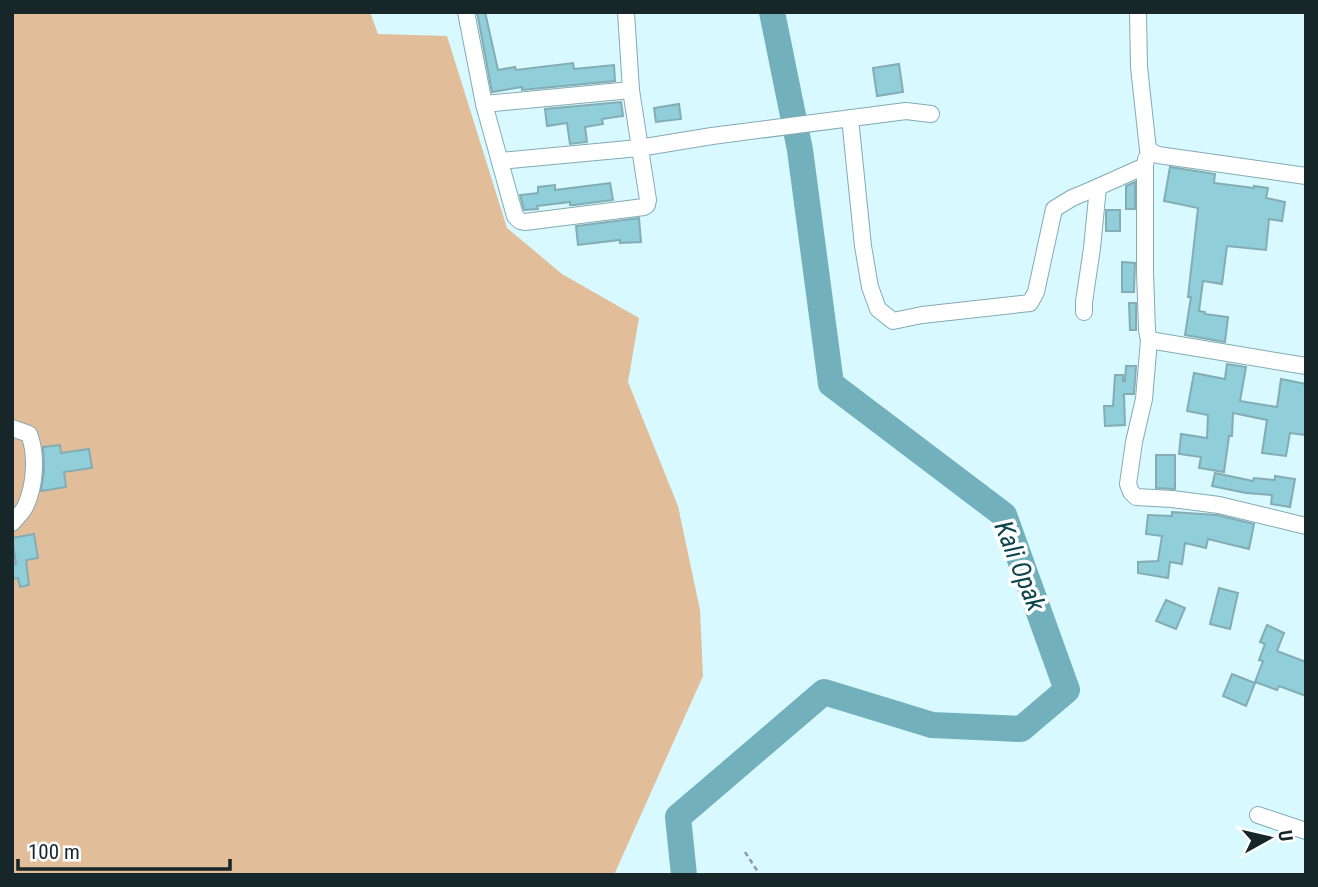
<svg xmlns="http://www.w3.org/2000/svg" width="1318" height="887" font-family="'Roboto Condensed',sans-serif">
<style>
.green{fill:#e2bd99}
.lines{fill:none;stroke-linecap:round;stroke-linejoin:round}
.river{stroke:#72b0bb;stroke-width:26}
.building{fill:#90ced9;stroke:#84acb3;stroke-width:2}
.street-casing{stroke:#83abb3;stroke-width:18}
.path{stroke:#859fa4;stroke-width:2.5;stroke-dasharray:5 3.5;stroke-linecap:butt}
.street{stroke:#fff;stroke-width:16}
.labels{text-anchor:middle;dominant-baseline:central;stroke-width:7;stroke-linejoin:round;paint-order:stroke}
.water-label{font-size:26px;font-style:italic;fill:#0d464e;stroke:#fff}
</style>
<rect width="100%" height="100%" fill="#d7f9ff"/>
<path class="green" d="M 12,12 L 370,12 L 378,34 L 447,36 L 507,228 L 562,274 L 639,318 L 628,382 L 678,506 L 700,610 L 703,676 L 614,875 L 12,875 Z"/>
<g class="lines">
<path class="river" d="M 684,875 L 678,817 L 824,692 L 932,725 L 1021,729 L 1067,690 L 1004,515 L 831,384 L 800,150 L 772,12"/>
</g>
<g class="building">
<path d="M 477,12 L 485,12 L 498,70 L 515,67 L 516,70 L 573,63 L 574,69 L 614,65 L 615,81 L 522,90 L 522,87 L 492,92 Z"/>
<path d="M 899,64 L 903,92 L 877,96 L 873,68 Z"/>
<path d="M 621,102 L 623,116 L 602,119 L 603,124 L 585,127 L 587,142 L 570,144 L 567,123 L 547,126 L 545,109 Z"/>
<path d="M 679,104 L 681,119 L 656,122 L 654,108 Z"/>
<path d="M 1170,167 L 1215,174 L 1214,183 L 1254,188 L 1254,186 L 1268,188 L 1266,198 L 1285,202 L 1282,221 L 1269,219 L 1266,250 L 1227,246 L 1222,284 L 1203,281 L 1199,311 L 1205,312 L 1205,314 L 1228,317 L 1225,342 L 1185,335 L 1191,297 L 1188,297 L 1198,208 L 1164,201 Z"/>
<path d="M 1135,182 L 1135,209 L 1126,209 L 1126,186 Z"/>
<path d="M 610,183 L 613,200 L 574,205 L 570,205 L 570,202 L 537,206 L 538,209 L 524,210 L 520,195 L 538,193 L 538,187 L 555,185 L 555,190 Z"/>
<rect x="1106" y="210" width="14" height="21"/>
<path d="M 639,218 L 641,242 L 620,243 L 620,240 L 578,245 L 576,226 Z"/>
<path d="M 1122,262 L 1135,263 L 1134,292 L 1122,292 Z"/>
<path d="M 1129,303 L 1136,303 L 1136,330 L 1130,330 Z"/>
<path d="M 1227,364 L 1246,367 L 1240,401 L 1277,407 L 1281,379 L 1306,384 L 1306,435 L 1290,433 L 1286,456 L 1262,453 L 1267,420 L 1233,413 L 1232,436 L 1229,436 L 1224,472 L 1199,468 L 1201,457 L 1179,454 L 1181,434 L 1207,438 L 1208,415 L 1187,411 L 1194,373 L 1225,379 Z"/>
<path d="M 1126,366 L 1136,366 L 1134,394 L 1124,394 L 1125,425 L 1105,426 L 1104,406 L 1113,406 L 1115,375 L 1123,375 L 1123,381 L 1125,381 Z"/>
<path d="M 60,445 L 61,453 L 89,449 L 92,468 L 64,472 L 66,487 L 41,491 L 44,470 L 43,447 Z"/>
<path d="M 1156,455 L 1175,455 L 1175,489 L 1156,488 Z"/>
<path d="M 1215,473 L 1253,481 L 1254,478 L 1275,480 L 1275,476 L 1295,479 L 1290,507 L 1271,504 L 1272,495 L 1246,493 L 1212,486 Z"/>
<path d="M 1172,512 L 1217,515 L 1254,524 L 1249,549 L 1208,539 L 1206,548 L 1185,543 L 1182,564 L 1170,562 L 1168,578 L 1138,573 L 1138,562 L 1158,561 L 1162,536 L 1146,534 L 1148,515 L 1172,516 Z"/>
<path d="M 34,534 L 38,558 L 26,560 L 29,585 L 20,587 L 18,578 L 12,579 L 12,565 L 16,564 L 12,538 Z"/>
<path d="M 1219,588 L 1238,593 L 1230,629 L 1210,624 Z"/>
<path d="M 1166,600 L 1185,608 L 1176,629 L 1156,621 Z"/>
<path d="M 1267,625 L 1284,633 L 1277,651 L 1306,662 L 1306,696 L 1279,686 L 1277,690 L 1255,682 L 1263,661 L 1259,660 L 1265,644 L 1260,642 Z"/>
<path d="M 1232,674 L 1255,683 L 1246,706 L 1223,696 Z"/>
</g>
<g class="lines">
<defs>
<g id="street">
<path d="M 466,12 L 484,104 L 515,216 L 520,221 L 525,222 L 644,207 L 647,205 L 648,200 L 631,90 L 626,12"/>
<path d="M 1138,12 L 1139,67 L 1148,150 L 1158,155 L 1306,176"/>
<path d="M 484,104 L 631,90"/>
<path d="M 850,118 L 863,246 L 870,287 L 878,309 L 893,321 L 922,315 L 1030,303 L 1036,292 L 1054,209 L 1072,198 L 1098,187"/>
<path d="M 500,161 L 639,148 L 712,136 L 906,111 L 931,114"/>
<path d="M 1145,166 L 1145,271 L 1147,330 L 1149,340 L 1144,399 L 1134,442 L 1128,484 L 1131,492 L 1136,497 L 1172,499 L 1219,505 L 1306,526"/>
<path d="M 1084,312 L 1084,302 L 1092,248 L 1098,187 L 1145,166 L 1146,159"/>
<path d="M 1149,340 L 1306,366"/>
<path d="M 12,428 L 29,434 C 37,454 35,485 26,505 C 23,512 17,517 12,523"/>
<path d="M 1258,815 L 1306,831"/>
</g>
</defs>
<use href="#street" class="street-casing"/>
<path class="path" d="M 745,852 L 760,875"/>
<use href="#street" class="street"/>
</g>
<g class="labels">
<g class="water-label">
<text transform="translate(1020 566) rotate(68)">Kali Opak</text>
</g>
</g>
<rect width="1318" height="887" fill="none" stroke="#162629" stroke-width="28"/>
<g transform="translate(1269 838) rotate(82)" stroke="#ffffff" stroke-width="5" paint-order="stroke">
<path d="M0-5L12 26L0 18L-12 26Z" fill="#162629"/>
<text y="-10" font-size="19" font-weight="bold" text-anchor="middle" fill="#162629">U</text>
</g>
<path d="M18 859v10h212v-10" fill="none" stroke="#162629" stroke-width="3.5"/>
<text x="28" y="859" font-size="21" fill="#162629" stroke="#ffffff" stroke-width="5" paint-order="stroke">100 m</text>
</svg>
